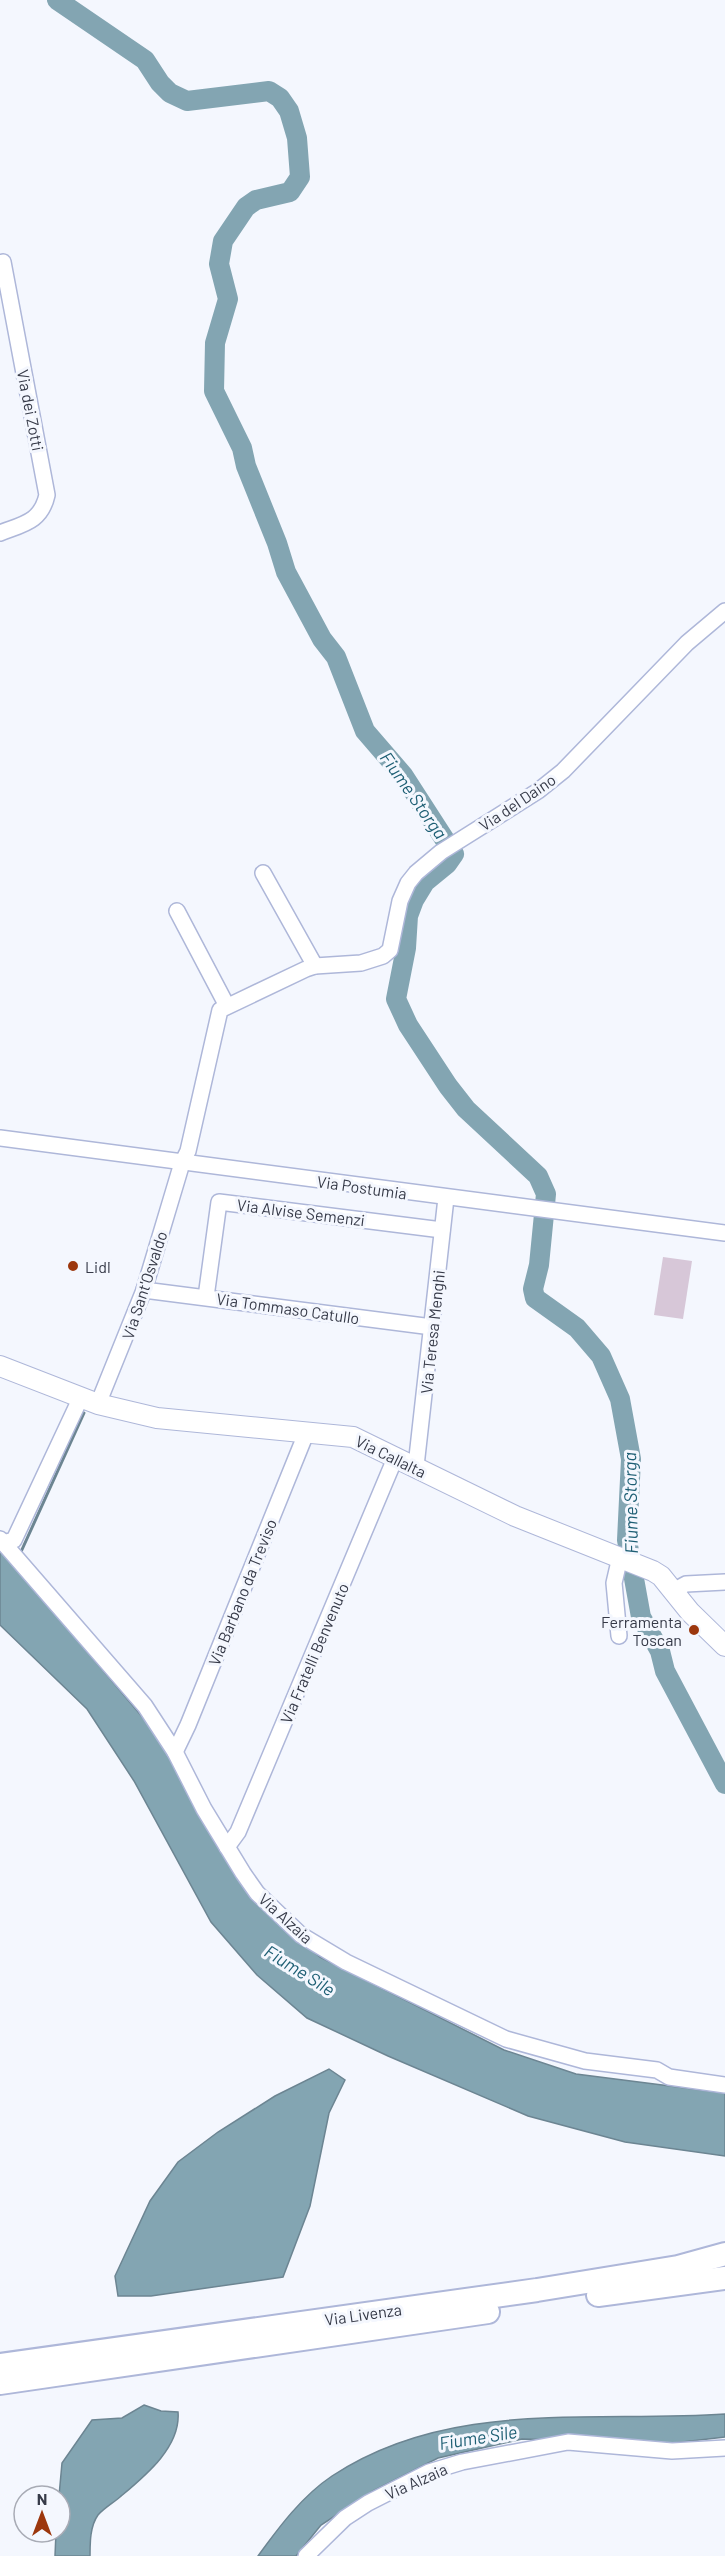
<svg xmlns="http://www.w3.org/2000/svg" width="725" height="2556" font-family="Barlow,sans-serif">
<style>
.green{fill:#d7c7d8}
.water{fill:#83a5b2;stroke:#6c8592;stroke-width:1.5}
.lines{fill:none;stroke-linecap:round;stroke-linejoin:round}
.stream{stroke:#6c8592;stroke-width:3}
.river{stroke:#83a5b2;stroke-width:20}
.minor-casing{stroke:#aeb7d9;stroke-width:18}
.major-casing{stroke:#aeb7d9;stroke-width:22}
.highway-casing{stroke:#aeb7d9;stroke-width:26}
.minor{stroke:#fff;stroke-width:15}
.major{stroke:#fff;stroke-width:20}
.highway{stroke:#fff;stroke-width:22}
.poi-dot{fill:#9c370d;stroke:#f4f7fe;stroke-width:2}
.labels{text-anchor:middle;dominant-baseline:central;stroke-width:6;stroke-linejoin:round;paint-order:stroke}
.street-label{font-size:16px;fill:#363a48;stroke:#f4f7fe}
.poi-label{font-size:16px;fill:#363a48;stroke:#f4f7fe;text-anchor:start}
.water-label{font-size:18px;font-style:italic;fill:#1e5f74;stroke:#f4f7fe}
</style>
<rect width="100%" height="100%" fill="#f4f7fe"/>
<path class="green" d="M 663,1257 L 692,1261 L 683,1319 L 654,1315 Z"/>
<g class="water">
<path d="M 0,1548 L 160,1738 L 264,1908 L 320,1957 L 504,2050 L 576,2074 L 725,2093 L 725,2156 L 625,2142 L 528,2116 L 388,2056 L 307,2018 L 257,1975 L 211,1922 L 134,1781 L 87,1709 L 0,1625 Z"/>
<path d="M 329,2069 L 345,2080 L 329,2113 L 310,2206 L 283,2277 L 151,2296 L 118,2296 L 115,2276 L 150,2201 L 178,2162 L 218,2132 L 275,2096 Z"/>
<path d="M 144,2405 L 161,2411 L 178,2412 C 181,2447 145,2476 120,2497 C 113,2503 104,2508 98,2515 C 90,2526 90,2543 90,2556 L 55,2556 L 56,2532 L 60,2532 L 59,2496 L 62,2463 L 92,2420 L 122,2418 Z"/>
<path d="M 725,2414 L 725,2437 L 674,2443 L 522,2439 L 438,2458 L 373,2491 L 321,2525 L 296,2556 L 258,2556 C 279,2527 302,2496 332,2476 C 450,2398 592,2423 725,2414 Z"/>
</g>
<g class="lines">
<path class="stream" d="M 20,1554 L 84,1413"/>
<path class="river" d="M 57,0 L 145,60 L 160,83 L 170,93 L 187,101 L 269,91 L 280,98 L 289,111 L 297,138 L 300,177 L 290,192 L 256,200 L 246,207 L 223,241 L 219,264 L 228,299 L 215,343 L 214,391 L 242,448 L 246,466 L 277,543 L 286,572 L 322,639 L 336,657 L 365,731 L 403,775 L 454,854 L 447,864 L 425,882 L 414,900 L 408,916 L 406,948 L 396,999 L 408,1025 L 448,1086 L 466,1109 L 538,1176 L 546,1194 L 539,1265 L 533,1289 L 535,1298 L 577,1328 L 601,1356 L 620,1399 L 631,1459 L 627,1540 L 641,1617 L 660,1651 L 665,1671 L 725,1784"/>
<defs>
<g id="minor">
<path d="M 0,533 C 23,524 41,522 47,495 L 3,262"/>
<path d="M 263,873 L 315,966"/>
<path d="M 177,911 L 227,1006"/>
<path d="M 0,1138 L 725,1233"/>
<path d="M 144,1290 L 432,1327"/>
<path d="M 206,1297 L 219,1202 L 442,1230"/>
<path d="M 98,1404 L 144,1290 L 182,1163 L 188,1151 L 220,1010 L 306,969 L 315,966 L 361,963 L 383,956 L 390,950 L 400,901 L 408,883 L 416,873 L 441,852 L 538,791 L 563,771 L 687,643 L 725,611"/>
<path d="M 416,1466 L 446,1198"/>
<path d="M 0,1539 L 145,1706 L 175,1752 L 204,1809 L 243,1873 L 257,1893 L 301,1935 L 346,1962 L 506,2039 L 585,2061 L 657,2070 L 669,2077 L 725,2085"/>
<path d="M 3,1543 L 14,1540 L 81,1397"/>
<path d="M 673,1591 L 686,1584 L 725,1582"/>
<path d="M 619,1636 L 614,1583 L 620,1557"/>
<path d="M 175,1752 L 188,1725 L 307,1431"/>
<path d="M 227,1847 L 238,1832 L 396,1456"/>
<path d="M 306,2556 L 345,2518 L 368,2503 L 429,2472 L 462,2462 L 568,2442 L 672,2451 L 725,2448"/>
</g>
<path id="major" d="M 0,1366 L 98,1404 L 157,1418 L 353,1437 L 515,1516 L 653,1571 L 661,1576 L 690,1612 L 725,1646"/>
<g id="highway">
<path d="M 598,2295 L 725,2278"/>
<path d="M 0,2365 L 537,2290 L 678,2267 L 725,2254"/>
<path d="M 0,2383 L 488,2312"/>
</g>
</defs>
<use href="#minor" class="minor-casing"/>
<use href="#major" class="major-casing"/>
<use href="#highway" class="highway-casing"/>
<use href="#minor" class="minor"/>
<use href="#major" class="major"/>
<use href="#highway" class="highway"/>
</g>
<g class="poi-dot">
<circle cx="73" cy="1266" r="6"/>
<circle cx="694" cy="1630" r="6"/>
</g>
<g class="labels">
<g class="street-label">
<text transform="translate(31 410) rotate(79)">Via dei Zotti</text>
<text transform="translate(517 802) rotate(-34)">Via del Daino</text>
<text transform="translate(362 1187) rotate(8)">Via Postumia</text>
<text transform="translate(301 1212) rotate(7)">Via Alvise Semenzi</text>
<text transform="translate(144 1285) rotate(-72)">Via Sant'Osvaldo</text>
<text transform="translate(288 1308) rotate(8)">Via Tommaso Catullo</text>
<text transform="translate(432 1332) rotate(-84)">Via Teresa Menghi</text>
<text transform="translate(391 1456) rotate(26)">Via Callalta</text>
<text transform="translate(242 1592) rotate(-68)">Via Barbano da Treviso</text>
<text transform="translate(314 1653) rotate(-67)">Via Fratelli Benvenuto</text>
<text transform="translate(286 1918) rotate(42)">Via Alzaia</text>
<text transform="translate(363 2314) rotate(-8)">Via Livenza</text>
<text transform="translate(416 2481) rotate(-24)">Via Alzaia</text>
</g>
<g class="poi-label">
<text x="85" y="1266">Lidl</text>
<text x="682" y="1621" text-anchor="end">Ferramenta<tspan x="682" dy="18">Toscan</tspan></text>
</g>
<g class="water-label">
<text transform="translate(414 795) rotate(55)">Fiume Storga</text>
<text transform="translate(630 1503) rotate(-91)">Fiume Storga</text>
<text transform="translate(300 1970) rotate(32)">Fiume Sile</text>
<text transform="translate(478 2437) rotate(-9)">Fiume Sile</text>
</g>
</g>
<g transform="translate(42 2514)"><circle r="28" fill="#f4f7fe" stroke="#a8abb5" stroke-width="1.5"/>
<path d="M0-4.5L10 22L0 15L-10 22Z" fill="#9c370d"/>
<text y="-9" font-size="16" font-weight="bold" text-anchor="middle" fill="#363a48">N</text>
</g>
</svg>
